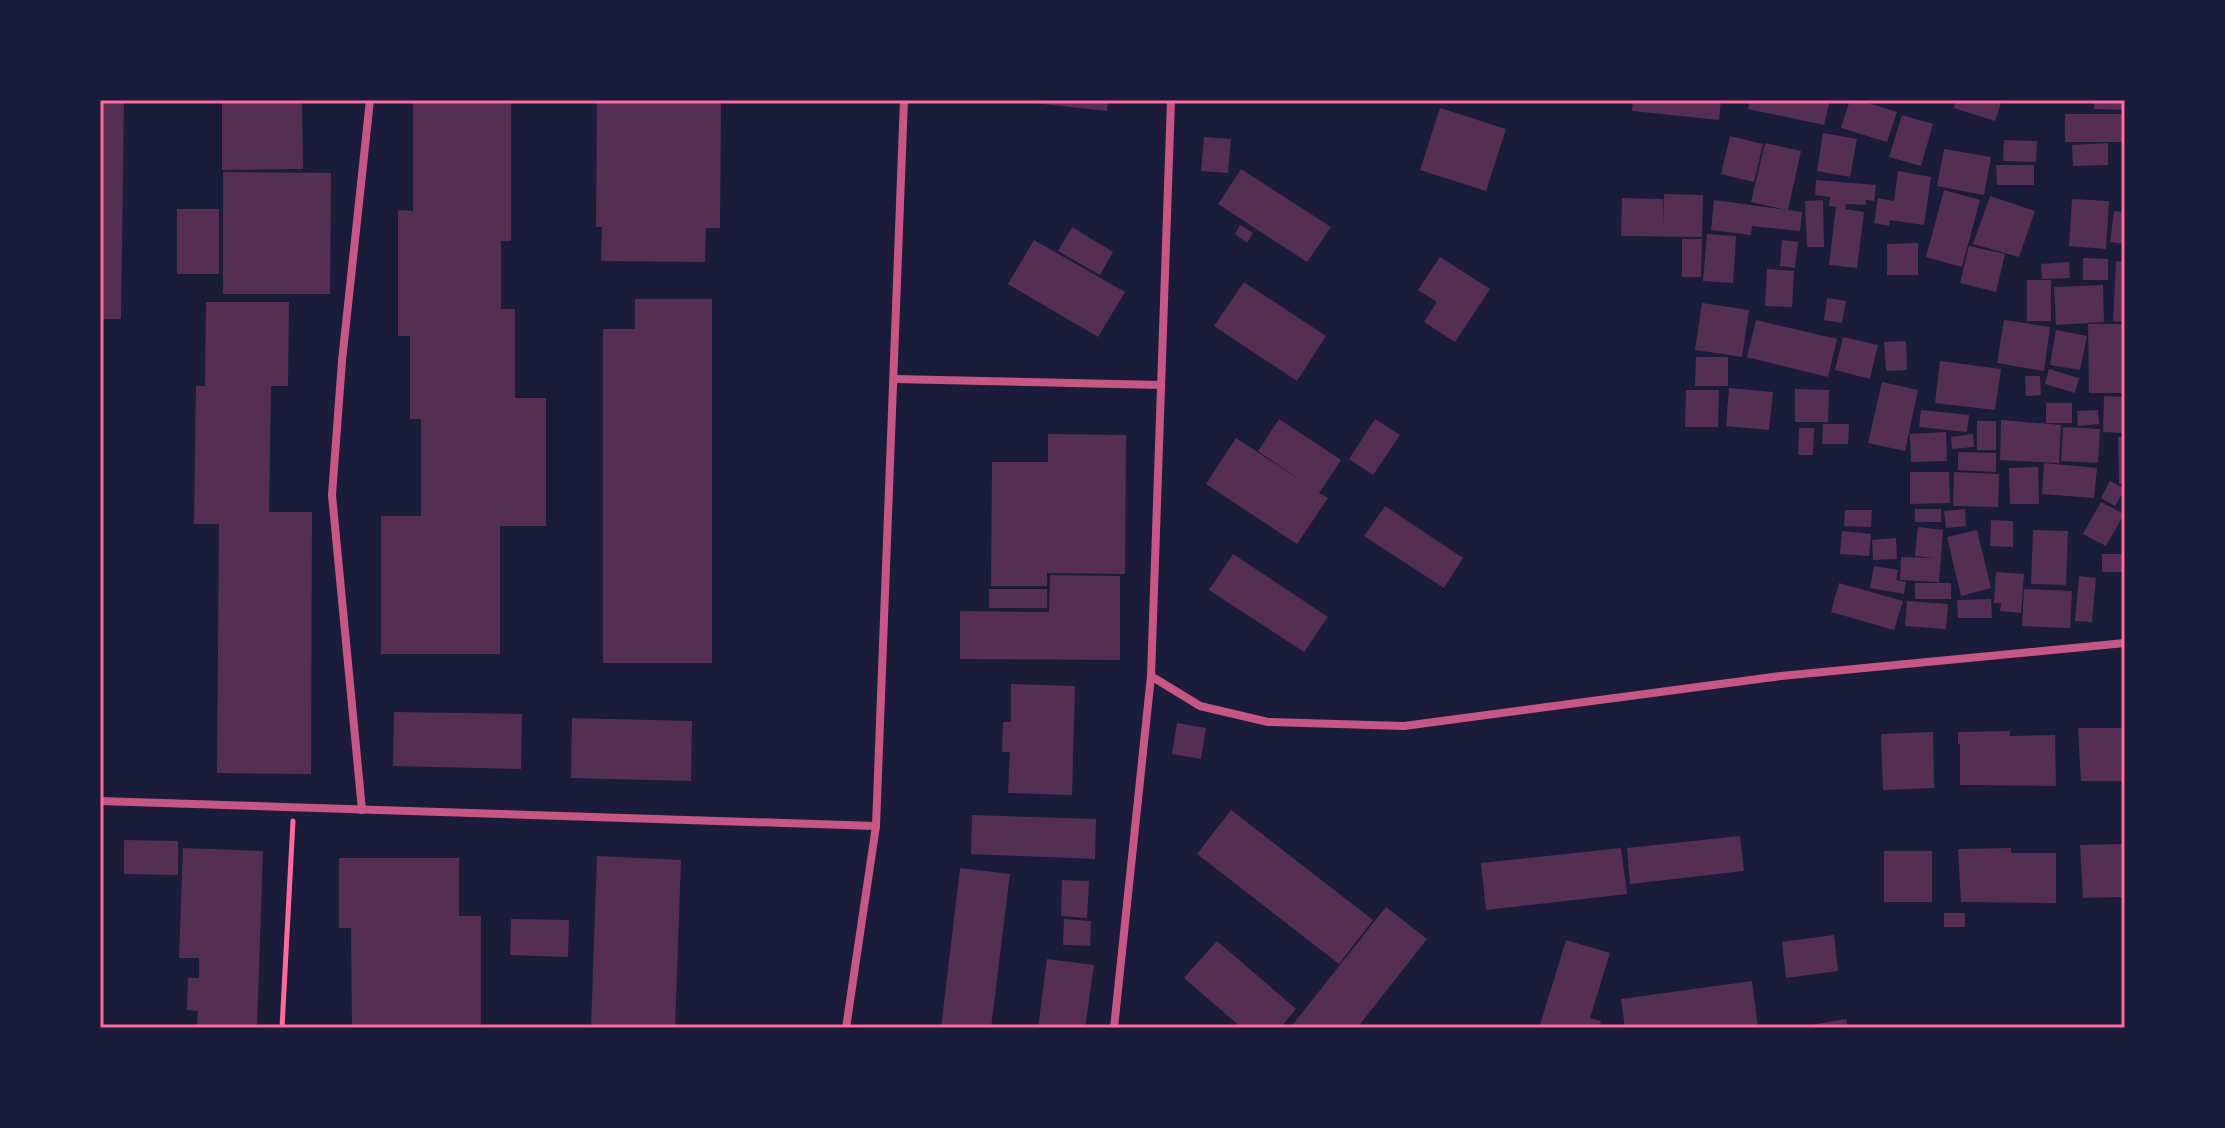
<svg xmlns="http://www.w3.org/2000/svg" width="2225" height="1128" font-family="Raleway,sans-serif">
<style>
.building{fill:#542f53}
.lines{fill:none;stroke-linecap:round;stroke-linejoin:round}
.path{stroke:#ff6b9d;stroke-width:5}
.minor{stroke:#c65784;stroke-width:8}
.neatline{fill:none;stroke:#ff6b9d;stroke-width:3}
</style>
<rect width="100%" height="100%" fill="#1b1b3a"/>
<g class="building">
<path d="M 100,100 L 124,100 L 121,319 L 100,319 Z"/>
<path d="M 222,100 L 302,100 L 303,169 L 222,170 Z"/>
<path d="M 413,100 L 511,100 L 511,241 L 501,241 L 501,309 L 515,309 L 515,398 L 546,398 L 546,526 L 500,526 L 500,654 L 381,654 L 381,516 L 421,516 L 421,419 L 410,419 L 410,336 L 398,336 L 398,210 L 413,211 Z"/>
<path d="M 597,100 L 721,100 L 720,228 L 706,228 L 705,262 L 601,261 L 602,227 L 596,227 Z"/>
<path d="M 1035,100 L 1108,100 L 1107,111 L 1034,103 Z"/>
<path d="M 1633,100 L 1721,100 L 1719,120 L 1632,111 Z"/>
<path d="M 1750,100 L 1830,100 L 1824,125 L 1748,109 Z"/>
<path d="M 1850,100 L 1859,100 L 1897,112 L 1887,142 L 1841,128 Z"/>
<path d="M 1956,100 L 2002,100 L 1995,121 L 1954,108 Z"/>
<path d="M 2094,100 L 2125,100 L 2125,110 L 2094,109 Z"/>
<path d="M 1440,108 L 1506,129 L 1486,191 L 1420,170 Z"/>
<rect x="2065" y="114" width="60" height="28"/>
<path d="M 1902,115 L 1933,124 L 1921,166 L 1889,157 Z"/>
<path d="M 1823,133 L 1857,139 L 1850,177 L 1817,171 Z"/>
<path d="M 1730,136 L 1763,144 L 1754,182 L 1721,174 Z"/>
<path d="M 1204,137 L 1231,139 L 1228,173 L 1201,171 Z"/>
<path d="M 2004,140 L 2037,141 L 2036,162 L 2003,161 Z"/>
<path d="M 1765,143 L 1801,151 L 1788,210 L 1802,212 L 1800,231 L 1752,226 L 1751,235 L 1711,230 L 1714,200 L 1787,210 L 1751,202 Z"/>
<path d="M 2108,143 L 2108,165 L 2073,166 L 2072,145 Z"/>
<path d="M 1944,149 L 1991,157 L 1984,195 L 1937,186 Z"/>
<path d="M 1996,165 L 2034,165 L 2034,185 L 1997,185 Z"/>
<path d="M 1241,169 L 1331,227 L 1307,262 L 1218,204 Z"/>
<path d="M 1898,171 L 1931,177 L 1924,225 L 1890,220 L 1889,226 L 1874,223 L 1878,198 L 1894,201 Z"/>
<path d="M 223,172 L 331,173 L 330,294 L 223,294 Z"/>
<path d="M 1816,180 L 1876,185 L 1874,201 L 1866,200 L 1866,205 L 1846,204 L 1845,209 L 1864,212 L 1857,268 L 1829,265 L 1836,207 L 1829,206 L 1830,197 L 1815,195 Z"/>
<path d="M 1944,190 L 1980,200 L 1962,267 L 1926,257 Z"/>
<path d="M 1664,194 L 1703,195 L 1702,237 L 1621,236 L 1622,198 L 1663,199 L 1663,228 Z"/>
<path d="M 1990,196 L 2035,211 L 2019,257 L 1973,244 Z"/>
<path d="M 2072,199 L 2109,201 L 2106,249 L 2069,246 Z"/>
<path d="M 1823,200 L 1824,247 L 1807,247 L 1805,201 Z"/>
<rect x="177" y="209" width="42" height="65"/>
<path d="M 2114,211 L 2125,212 L 2125,244 L 2110,242 Z"/>
<path d="M 1240,225 L 1253,233 L 1247,243 L 1235,234 Z"/>
<path d="M 1072,227 L 1113,252 L 1100,275 L 1058,251 Z"/>
<path d="M 1707,234 L 1736,236 L 1733,283 L 1703,281 Z"/>
<path d="M 1682,239 L 1702,239 L 1701,277 L 1682,277 Z"/>
<path d="M 1034,240 L 1125,292 L 1098,337 L 1008,284 Z"/>
<path d="M 1782,240 L 1798,242 L 1795,268 L 1780,266 Z"/>
<path d="M 1918,243 L 1918,275 L 1887,275 L 1887,244 Z"/>
<path d="M 1969,246 L 2005,254 L 1996,292 L 1960,283 Z"/>
<path d="M 1440,257 L 1490,289 L 1455,342 L 1424,322 L 1437,302 L 1418,290 Z"/>
<path d="M 2083,258 L 2108,259 L 2108,280 L 2083,280 Z"/>
<path d="M 2116,261 L 2125,262 L 2125,322 L 2113,321 Z"/>
<path d="M 2069,262 L 2070,278 L 2042,279 L 2041,264 Z"/>
<path d="M 1767,269 L 1794,271 L 1792,307 L 1765,306 Z"/>
<rect x="2027" y="280" width="24" height="41"/>
<path d="M 1244,282 L 1326,336 L 1297,381 L 1214,326 Z"/>
<path d="M 2103,285 L 2104,322 L 2056,325 L 2054,287 Z"/>
<path d="M 1827,298 L 1846,301 L 1842,323 L 1824,320 Z"/>
<path d="M 635,299 L 712,299 L 712,663 L 603,663 L 603,329 L 635,329 Z"/>
<path d="M 206,302 L 289,302 L 288,386 L 271,386 L 269,512 L 312,512 L 311,774 L 217,773 L 219,524 L 194,524 L 196,386 L 205,386 Z"/>
<path d="M 1702,303 L 1749,310 L 1742,357 L 1695,350 Z"/>
<path d="M 1756,320 L 1837,339 L 1828,377 L 1747,357 Z"/>
<path d="M 2004,320 L 2050,327 L 2044,371 L 1997,363 Z"/>
<path d="M 2088,324 L 2125,324 L 2125,393 L 2089,393 Z"/>
<path d="M 2056,330 L 2087,336 L 2080,370 L 2050,365 Z"/>
<path d="M 1843,337 L 1878,345 L 1870,379 L 1835,370 Z"/>
<path d="M 1906,341 L 1907,370 L 1886,371 L 1884,342 Z"/>
<path d="M 1696,357 L 1728,357 L 1728,386 L 1695,386 Z"/>
<path d="M 1940,361 L 2001,369 L 1995,410 L 1935,403 Z"/>
<path d="M 2049,369 L 2079,378 L 2075,393 L 2045,384 Z"/>
<path d="M 2025,376 L 2040,376 L 2041,395 L 2026,396 Z"/>
<path d="M 1882,382 L 1918,390 L 1905,451 L 1868,443 Z"/>
<path d="M 1729,388 L 1773,392 L 1769,430 L 1726,426 Z"/>
<path d="M 1795,389 L 1829,390 L 1828,422 L 1795,422 Z"/>
<path d="M 1686,390 L 1719,390 L 1718,427 L 1685,427 Z"/>
<path d="M 2104,396 L 2125,397 L 2125,433 L 2103,432 Z"/>
<rect x="2046" y="403" width="26" height="20"/>
<path d="M 1921,410 L 1969,415 L 1967,432 L 1919,427 Z"/>
<path d="M 2098,410 L 2099,424 L 2078,426 L 2077,411 Z"/>
<path d="M 1279,419 L 1341,460 L 1319,493 L 1328,498 L 1297,544 L 1206,484 L 1236,438 L 1306,484 L 1258,451 Z"/>
<path d="M 1375,419 L 1400,435 L 1373,475 L 1349,459 Z"/>
<path d="M 2001,420 L 2061,425 L 2059,463 L 2000,460 Z"/>
<rect x="1977" y="421" width="19" height="29"/>
<path d="M 1823,424 L 1849,424 L 1848,444 L 1822,444 Z"/>
<path d="M 2063,427 L 2100,429 L 2098,463 L 2061,461 Z"/>
<path d="M 1799,428 L 1814,428 L 1813,455 L 1798,455 Z"/>
<path d="M 1946,432 L 1947,461 L 1911,462 L 1910,434 Z"/>
<path d="M 1048,434 L 1126,435 L 1125,574 L 1047,573 L 1047,586 L 991,586 L 992,462 L 1048,462 Z"/>
<path d="M 1973,434 L 1974,447 L 1952,449 L 1951,437 Z"/>
<path d="M 2118,437 L 2125,437 L 2125,484 L 2119,484 Z"/>
<path d="M 1958,452 L 1996,453 L 1996,472 L 1958,470 Z"/>
<path d="M 2044,463 L 2097,468 L 2094,498 L 2042,494 Z"/>
<path d="M 2038,467 L 2039,504 L 2010,504 L 2009,468 Z"/>
<path d="M 1910,472 L 1949,472 L 1950,503 L 1910,504 Z"/>
<path d="M 1954,472 L 1999,474 L 1998,507 L 1953,506 Z"/>
<path d="M 2110,481 L 2125,489 L 2115,506 L 2101,498 Z"/>
<path d="M 2101,502 L 2124,514 L 2106,546 L 2083,534 Z"/>
<path d="M 1385,506 L 1463,558 L 1444,588 L 1364,536 Z"/>
<rect x="1915" y="509" width="26" height="13"/>
<path d="M 1965,509 L 1966,526 L 1946,528 L 1944,511 Z"/>
<path d="M 1845,510 L 1872,510 L 1871,527 L 1844,526 Z"/>
<path d="M 1991,520 L 2013,521 L 2013,547 L 1990,546 Z"/>
<path d="M 1918,527 L 1943,530 L 1939,582 L 1900,580 L 1901,557 L 1935,558 L 1915,556 Z"/>
<path d="M 1977,530 L 1991,588 L 1961,596 L 1947,537 Z"/>
<path d="M 2033,530 L 2068,531 L 2066,585 L 2031,584 Z"/>
<path d="M 1842,531 L 1871,534 L 1869,556 L 1840,554 Z"/>
<path d="M 1896,538 L 1897,559 L 1873,560 L 1872,540 Z"/>
<path d="M 1233,554 L 1328,617 L 1304,652 L 1209,590 Z"/>
<rect x="2102" y="554" width="21" height="18"/>
<path d="M 1874,566 L 1898,570 L 1896,580 L 1906,582 L 1904,594 L 1870,588 Z"/>
<path d="M 1996,572 L 2024,574 L 2021,613 L 2000,611 L 2001,603 L 1994,603 Z"/>
<path d="M 1050,575 L 1120,576 L 1120,660 L 960,659 L 960,611 L 1049,612 Z"/>
<path d="M 2079,576 L 2096,578 L 2092,622 L 2075,621 Z"/>
<path d="M 1839,583 L 1903,601 L 1894,630 L 1831,612 Z"/>
<rect x="1915" y="583" width="36" height="16"/>
<rect x="989" y="589" width="58" height="19"/>
<path d="M 2024,589 L 2072,591 L 2070,628 L 2022,626 Z"/>
<path d="M 1991,599 L 1992,618 L 1958,618 L 1957,600 Z"/>
<path d="M 1907,601 L 1948,604 L 1946,629 L 1905,626 Z"/>
<path d="M 1011,684 L 1075,686 L 1072,795 L 1008,793 L 1010,752 L 1002,752 L 1003,722 L 1011,722 Z"/>
<path d="M 394,712 L 522,714 L 521,769 L 393,766 Z"/>
<path d="M 572,718 L 692,721 L 691,781 L 571,778 Z"/>
<path d="M 1177,723 L 1206,728 L 1201,759 L 1172,754 Z"/>
<path d="M 2078,728 L 2125,728 L 2125,789 L 2122,781 L 2081,781 Z"/>
<path d="M 2010,731 L 2010,736 L 2055,735 L 2056,786 L 1960,785 L 1960,744 L 1958,744 L 1958,732 Z"/>
<path d="M 1933,732 L 1934,788 L 1883,790 L 1881,734 Z"/>
<path d="M 1231,810 L 1373,920 L 1339,964 L 1197,854 Z"/>
<path d="M 972,815 L 1096,819 L 1095,859 L 971,854 Z"/>
<path d="M 1740,836 L 1744,871 L 1630,884 L 1627,848 Z"/>
<path d="M 124,840 L 178,841 L 178,875 L 124,874 Z"/>
<path d="M 2125,844 L 2125,897 L 2083,898 L 2080,845 Z"/>
<path d="M 183,848 L 263,851 L 257,1028 L 197,1028 L 198,1011 L 187,1010 L 188,978 L 199,978 L 199,958 L 179,958 Z"/>
<path d="M 1621,848 L 1627,894 L 1486,910 L 1481,863 Z"/>
<path d="M 2011,848 L 2011,853 L 2056,853 L 2056,903 L 1961,902 L 1958,849 Z"/>
<rect x="1884" y="851" width="48" height="51"/>
<path d="M 597,856 L 681,860 L 675,1028 L 591,1028 Z"/>
<path d="M 339,858 L 459,858 L 459,916 L 481,916 L 481,1028 L 352,1028 L 351,928 L 339,928 Z"/>
<path d="M 960,868 L 1010,874 L 991,1028 L 941,1028 Z"/>
<path d="M 1062,880 L 1089,881 L 1087,918 L 1061,916 Z"/>
<path d="M 1386,907 L 1427,939 L 1357,1028 L 1290,1028 Z"/>
<rect x="1944" y="913" width="21" height="14"/>
<path d="M 511,919 L 569,920 L 568,957 L 510,955 Z"/>
<path d="M 1064,919 L 1091,921 L 1090,946 L 1063,945 Z"/>
<path d="M 1834,935 L 1838,971 L 1786,978 L 1782,942 Z"/>
<path d="M 1566,940 L 1610,953 L 1590,1018 L 1601,1021 L 1599,1028 L 1539,1028 Z"/>
<path d="M 1217,941 L 1296,1009 L 1280,1028 L 1242,1028 L 1184,978 Z"/>
<path d="M 1047,959 L 1094,965 L 1085,1028 L 1038,1028 Z"/>
<path d="M 1752,981 L 1758,1028 L 1625,1028 L 1621,999 Z"/>
<path d="M 1846,1019 L 1848,1028 L 1805,1028 L 1805,1026 Z"/>
</g>
<g class="lines">
<path class="path" d="M 282,1028 L 293,821"/>
<g class="minor">
<path d="M 894,379 L 1161,385"/>
<path d="M 1151,676 L 1200,706 L 1268,722 L 1404,726 L 1781,676 L 2125,643"/>
<path d="M 100,801 L 876,826"/>
<path d="M 362,810 L 332,495 L 342,361 L 370,100"/>
<path d="M 846,1028 L 876,826 L 904,100"/>
<path d="M 1114,1028 L 1151,676 L 1171,100"/>
</g>
</g>
<rect width="2225" height="1128" fill="none" stroke="#1b1b3a" stroke-width="204"/>
<rect x="102" y="102" width="2021" height="924" class="neatline"/>
</svg>
